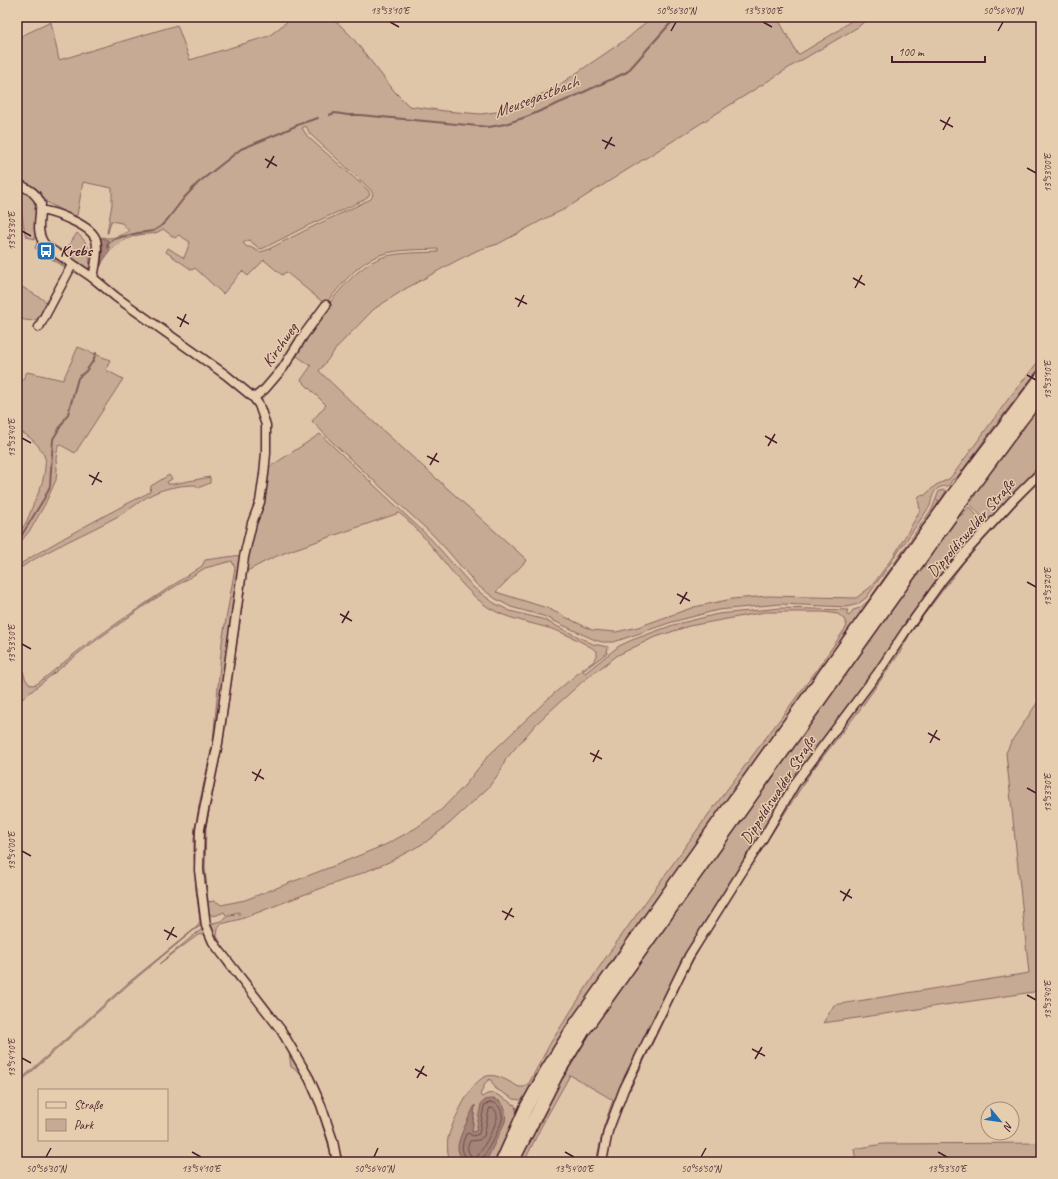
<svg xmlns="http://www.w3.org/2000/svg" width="1058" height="1179" font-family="Caveat,sans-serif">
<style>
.green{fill:#c7aa94;stroke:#886460;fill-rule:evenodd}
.water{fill:#a48477;stroke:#805c59}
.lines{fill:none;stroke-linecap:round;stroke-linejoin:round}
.shore{stroke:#6e4749;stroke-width:1}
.stream{stroke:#805c59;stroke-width:2}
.minor-casing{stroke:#4a1f2b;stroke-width:11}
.highway-casing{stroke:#4a1f2b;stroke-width:15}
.minor{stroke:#e6cdae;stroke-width:8}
.highway{stroke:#e6cdae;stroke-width:12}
.ticks{fill:none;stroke:#4a1f2b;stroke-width:1.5}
.labels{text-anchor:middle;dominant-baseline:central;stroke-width:3;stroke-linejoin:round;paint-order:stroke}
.poi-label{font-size:16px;font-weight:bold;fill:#4a1f2b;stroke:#e6cdae;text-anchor:start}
.street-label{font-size:16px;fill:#4a1f2b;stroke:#e6cdae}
.water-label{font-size:17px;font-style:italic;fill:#5c333a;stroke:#e6cdae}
.neatline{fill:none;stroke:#4a1f2b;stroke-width:1.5}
.ticks-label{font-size:10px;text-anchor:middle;fill:#4a1f2b}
</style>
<rect width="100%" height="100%" fill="#e0c6a9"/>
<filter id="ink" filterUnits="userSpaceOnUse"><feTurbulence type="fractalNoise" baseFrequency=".025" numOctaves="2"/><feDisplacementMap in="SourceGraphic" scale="8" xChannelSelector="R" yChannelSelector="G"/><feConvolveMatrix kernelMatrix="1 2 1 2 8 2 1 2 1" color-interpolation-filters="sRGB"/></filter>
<g filter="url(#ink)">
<g class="green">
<path d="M 293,17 L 327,17 L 339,24 L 352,37 L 395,92 L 409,106 L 445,111 L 481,114 L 504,111 L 553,89 L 628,38 L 652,17 L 777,17 L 798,55 L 836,32 L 856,17 L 870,17 L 858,27 L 795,64 L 565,209 L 546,218 L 498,244 L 478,250 L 456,261 L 405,289 L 374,309 L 339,345 L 319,371 L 358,408 L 527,560 L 496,592 L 547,608 L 592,630 L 616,632 L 638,627 L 694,607 L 732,599 L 768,596 L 856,598 L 872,586 L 895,554 L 917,516 L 920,510 L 918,499 L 920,496 L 925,495 L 936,485 L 949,479 L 955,472 L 1009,398 L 1041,358 L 1041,366 L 994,427 L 956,479 L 953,479 L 948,486 C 934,486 933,494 930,506 L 867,597 L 858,604 L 847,607 L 780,604 L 718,610 L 672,622 L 614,642 L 602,642 L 595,640 L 543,616 L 511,607 L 496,599 L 477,585 L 446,549 L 433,535 L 332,442 L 312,421 L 326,405 L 301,380 L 311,366 L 294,354 C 314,325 348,268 383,257 C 400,252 420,253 438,252 L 438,249 C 420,250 400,249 383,254 C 358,261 341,286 325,304 L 286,272 L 282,275 L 264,260 L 248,276 L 242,271 L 223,294 L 195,268 L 192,270 L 166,252 L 168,248 L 184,258 L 190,242 L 179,235 L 175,238 L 163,229 C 152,237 146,232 135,236 C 126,238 117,245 110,251 L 108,244 L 99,239 L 99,238 C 104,236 105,238 109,238 C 116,238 124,233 129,231 L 122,223 L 111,221 L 108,233 L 107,233 L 112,204 L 112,188 L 83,182 L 77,215 L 74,217 L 48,203 L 44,200 L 40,192 L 34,187 L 17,179 L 17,38 L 51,22 L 59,60 L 177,25 L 190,60 L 269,36 ZM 306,126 L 310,134 L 370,189 L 373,194 L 371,199 L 310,228 L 267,250 L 260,252 L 250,247 L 247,247 L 243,243 L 249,240 L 260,249 L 264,248 L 309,225 L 364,200 L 370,195 L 368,190 L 308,137 L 302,128 Z"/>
<path d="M 21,191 C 41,192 35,225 35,239 L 27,237 L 25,234 L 18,192 Z"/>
<path d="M 77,233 C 90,245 91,251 89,269 L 64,253 Z"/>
<path d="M 37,243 C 45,249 65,259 66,268 L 35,248 Z"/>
<path d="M 17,284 L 49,303 C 39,320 37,324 17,318 Z"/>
<path d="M 78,347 L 110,360 L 106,370 L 123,379 L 75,453 L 59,444 L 58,445 L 56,459 L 57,469 L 56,480 L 45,504 L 31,529 L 22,540 L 17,547 L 17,534 C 26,526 29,516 33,505 C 39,492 44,481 45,467 C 45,464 46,461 45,458 C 41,446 29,435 17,430 L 17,390 L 27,372 L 63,380 Z"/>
<path d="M 1041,403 L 1041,468 L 988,523 L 970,504 L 975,496 L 976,492 L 1020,430 Z"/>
<path d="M 320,434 L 430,538 L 474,588 L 494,603 L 510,611 L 542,619 L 593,644 L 608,647 L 607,653 L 583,671 L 585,673 L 619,646 L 632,640 L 673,625 L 718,614 L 781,608 L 848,610 L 846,614 L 849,616 L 853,610 L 860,608 L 868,601 L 927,516 L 932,509 L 939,491 L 944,490 L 946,491 L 940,501 L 938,500 L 937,500 L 939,502 L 929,517 L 930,518 L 612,960 L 560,1038 L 526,1096 L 523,1099 L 520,1100 L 514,1099 L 496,1089 L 490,1079 L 486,1082 L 480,1095 L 482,1097 L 487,1094 L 494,1093 L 512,1103 L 512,1105 L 514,1104 L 518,1110 L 515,1107 L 517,1113 L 494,1162 L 483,1162 L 488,1157 L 505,1109 L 501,1102 L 494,1099 L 476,1132 L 472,1132 L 475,1106 L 460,1157 L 465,1162 L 451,1162 C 447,1155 447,1145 448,1138 C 451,1125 465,1097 473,1087 C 476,1083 482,1077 487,1076 C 497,1073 511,1083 519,1087 L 524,1087 L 529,1083 L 551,1042 L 604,960 L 705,819 L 816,671 L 847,626 L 844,619 L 838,614 L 824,612 L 765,612 L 689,626 L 653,638 L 618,655 L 583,681 L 537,723 L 506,759 L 500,772 L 488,788 L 449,824 L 426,842 L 389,862 L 355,876 L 303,895 L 241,919 L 221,924 L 218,929 L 217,936 L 226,953 L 268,1005 L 284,1027 L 313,1075 L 324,1102 L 336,1138 L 343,1162 L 341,1162 L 311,1078 L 216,940 L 211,927 L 213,923 L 221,921 L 228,916 L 239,915 L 239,912 L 226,915 L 224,912 L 217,915 L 212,916 L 206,909 L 202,870 L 203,829 L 246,555 L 268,468 ZM 399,513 C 407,519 413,525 419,532 C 441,555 457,583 482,603 C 500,617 523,621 545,627 C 561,631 583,642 597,651 L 597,656 L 593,662 L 584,668 L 550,697 L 488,756 L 465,785 L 441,810 L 416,828 L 387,844 L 336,865 L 245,900 L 221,905 L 219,903 L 214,901 L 208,902 L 205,868 L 206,827 L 223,742 L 247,571 L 272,558 L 292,550 Z"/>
<path d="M 169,475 L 172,479 L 167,482 L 168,484 L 173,484 L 210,477 L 210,483 L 198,488 L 196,485 C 183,485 170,487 157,492 C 144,497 133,508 120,515 C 86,534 50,548 17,570 L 17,566 C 60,539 105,515 150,492 L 151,486 Z"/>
<path d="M 1041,476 L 1041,480 L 1033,486 L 964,562 L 911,632 L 899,654 L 858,712 L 811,772 L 709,932 L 689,967 L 630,1090 L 627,1090 L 687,967 L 808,771 L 922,612 L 972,548 Z"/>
<path d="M 969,507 L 986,525 L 850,706 L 708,920 L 618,1097 L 599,1162 L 596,1162 L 604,1126 L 613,1100 L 570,1075 L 541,1127 L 524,1162 L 518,1162 L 538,1121 L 565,1071 L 590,1032 L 668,921 L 959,516 L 963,514 Z"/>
<path d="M 242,555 L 241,557 L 240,558 L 215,741 L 198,827 L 202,925 L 194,930 L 129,984 L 17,1085 L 17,1083 L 128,983 L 198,926 L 200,921 L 196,890 L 194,857 L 194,839 L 199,805 L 213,742 L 222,642 L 235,568 L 232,561 L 205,568 L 150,602 L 84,649 L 17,703 L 17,687 L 20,680 L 17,672 L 17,663 L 21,664 L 25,678 L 29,684 L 33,685 L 37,684 L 83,647 L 149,601 L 202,566 L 205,560 Z"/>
<path d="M 1041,697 L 1041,992 L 1040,991 L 823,1023 L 834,1005 L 1029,973 L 1006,753 L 1011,742 Z"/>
<path d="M 201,930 L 204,931 L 292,1051 L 318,1106 L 330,1142 L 335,1162 L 332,1162 L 328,1143 L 316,1105 L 306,1083 L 298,1071 L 291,1067 L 289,1052 L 277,1032 L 262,1011 L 228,971 L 207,938 L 203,934 L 198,935 L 159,964 L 194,935 Z"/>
<path d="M 1041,1143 L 1041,1162 L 856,1162 L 854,1149 L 883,1144 Z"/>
</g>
<g class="water">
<path d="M 102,238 L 108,240 L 108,244 L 110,251 L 103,261 L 101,266 L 98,266 L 99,239 Z"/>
<path d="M 491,1099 C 504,1099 507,1111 505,1122 L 488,1157 L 483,1162 L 465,1162 C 462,1158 458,1154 458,1148 C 457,1140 471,1113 475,1105 L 472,1132 L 476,1131 L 481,1104 L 485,1100 Z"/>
</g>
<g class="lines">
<g class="shore">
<path d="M 490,1108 L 494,1109 C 497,1112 497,1114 497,1118 C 496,1125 479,1157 474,1160 C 469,1153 465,1149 470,1141 L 479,1140 L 484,1136 L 489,1110 Z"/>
<path d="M 468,1162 C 466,1155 468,1161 465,1156 C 460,1148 463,1142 466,1134 L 468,1133 L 473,1136 L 479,1134 L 484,1106 C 495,1096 504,1110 502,1120 C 499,1131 490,1144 485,1155 L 481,1159 L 481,1162"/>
</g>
<g class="stream">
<path d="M 329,115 L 335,113 L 348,115 L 360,115 L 489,127 L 505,124 L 526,117 L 571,98 L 627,72 L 676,17"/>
<path d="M 107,247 L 108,244 L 112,240 L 121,237 L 138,233 L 153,231 L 160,227 L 167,220 L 184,198 L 198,183 L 241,149 L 280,133 L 302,123 L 318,118"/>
<path d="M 17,543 L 45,497 L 50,486 L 53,439 L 68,414 L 78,378 L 86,371 L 93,361 L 96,353"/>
</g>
<defs>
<g id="minor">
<path d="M 17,183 C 28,189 36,192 41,204 C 40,219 35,234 46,246 L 93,278 L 116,297 L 226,375 L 254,398 L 259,405 L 266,425 L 266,453 L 264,474 L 260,502 L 252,523 L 244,557 L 218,743 L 200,829 L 199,870 L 206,926 L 213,942 L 281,1030 L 309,1078 L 321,1105 L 333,1141 L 337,1162"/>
<path d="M 40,210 C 54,212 92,225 96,240 C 99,251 95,267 93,278"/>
<path d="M 39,327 L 72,265"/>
<path d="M 254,398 L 265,389 L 283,368 L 303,336 L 326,305"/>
<path d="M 602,1162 L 608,1131 L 624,1089 L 689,956 L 762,840 L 796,782 L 877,674 L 907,629 L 943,579 L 962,556 L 1013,500 L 1041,472"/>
</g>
<g id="highway">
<path d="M 502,1162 L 526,1108 L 547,1070 L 575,1025 L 713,830 L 956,491 L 1041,378"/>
<path d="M 512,1162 L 556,1076 L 584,1030 L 965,496 L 1020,421 L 1041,394"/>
</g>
</defs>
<use href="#minor" class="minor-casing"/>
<use href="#highway" class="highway-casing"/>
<use href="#minor" class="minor"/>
<use href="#highway" class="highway"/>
</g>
</g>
<path class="ticks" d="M 390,22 L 399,27M 763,22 L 772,27M 671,31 L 676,22M 998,31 L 1003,22M 940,120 L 953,127M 943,130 L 950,117M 602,140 L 615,146M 605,149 L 612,137M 265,159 L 277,166M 267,168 L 274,156M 1027,168 L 1036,173M 22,231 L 31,236M 853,278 L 865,285M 855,288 L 862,275M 515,298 L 527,304M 518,307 L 524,295M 177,317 L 189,324M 180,327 L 186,314M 1027,375 L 1036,380M 765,436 L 777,443M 22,438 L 31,443M 768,446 L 775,434M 427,456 L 439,462M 430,465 L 437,453M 89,475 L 102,482M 92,485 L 99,472M 1027,582 L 1036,587M 677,594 L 690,601M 680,604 L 687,592M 340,614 L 352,621M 342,623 L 349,611M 22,644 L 31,649M 928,733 L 940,740M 930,743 L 937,730M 590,753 L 602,759M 593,762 L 599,750M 252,772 L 264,779M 255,781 L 261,769M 1027,788 L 1036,793M 22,851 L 31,856M 840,891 L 852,898M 843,901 L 850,889M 502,911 L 514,917M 505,920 L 512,908M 164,930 L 177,937M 167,940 L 174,927M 1027,995 L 1036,1000M 752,1049 L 765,1056M 22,1058 L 31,1063M 755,1059 L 762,1047M 415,1069 L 427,1076M 417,1078 L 424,1066M 192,1152 L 201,1157M 565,1152 L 574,1157M 938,1152 L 947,1157M 46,1157 L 51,1148M 374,1157 L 378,1148M 701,1157 L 706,1148"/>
<defs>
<symbol id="bus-square" viewBox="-11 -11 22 22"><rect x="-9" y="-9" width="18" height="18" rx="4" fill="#1f6fb2" stroke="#e6cdae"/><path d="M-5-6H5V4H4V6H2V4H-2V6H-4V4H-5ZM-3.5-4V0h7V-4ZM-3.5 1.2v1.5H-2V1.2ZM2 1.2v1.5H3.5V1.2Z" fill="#fff"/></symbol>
</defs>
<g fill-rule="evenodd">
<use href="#bus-square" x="35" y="240" width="22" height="22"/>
</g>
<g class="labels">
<g class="poi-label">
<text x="60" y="251">Krebs</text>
</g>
<g class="street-label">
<text transform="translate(280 345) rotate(-55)">Kirchweg</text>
<text transform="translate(971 528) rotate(-49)">Dippoldiswalder Straße</text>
<text transform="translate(778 790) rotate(-57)">Dippoldiswalder Straße</text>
</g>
<g class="water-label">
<text transform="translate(536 97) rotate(-21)">Meusegastbach</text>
</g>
</g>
<rect width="1058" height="1179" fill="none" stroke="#e6cdae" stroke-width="44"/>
<rect x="38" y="1089" width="130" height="52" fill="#e6cdae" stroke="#a8877a"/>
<rect x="46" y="1102" width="20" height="6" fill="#e6cdae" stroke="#a8877a"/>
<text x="74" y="1109" font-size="12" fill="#4a1f2b">Straße</text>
<rect x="46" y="1119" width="20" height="12" fill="#c7aa94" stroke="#a8877a"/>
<text x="74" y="1129" font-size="12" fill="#4a1f2b">Park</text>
<g transform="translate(1000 1121) rotate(119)"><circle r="19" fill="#e6cdae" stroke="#a8877a"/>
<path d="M0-3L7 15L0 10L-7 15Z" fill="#1f6fb2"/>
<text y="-6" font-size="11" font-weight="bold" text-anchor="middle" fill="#4a1f2b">N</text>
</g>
<path d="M892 56v6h93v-6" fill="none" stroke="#4a1f2b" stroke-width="2"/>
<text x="898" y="56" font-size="12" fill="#4a1f2b" stroke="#e6cdae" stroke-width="3" paint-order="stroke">100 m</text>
<rect x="22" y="22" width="1014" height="1135" class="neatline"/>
<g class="ticks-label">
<text x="390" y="14">13°53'10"E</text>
<text x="676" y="14">50°56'30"N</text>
<text x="763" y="14">13°53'00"E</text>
<text x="1003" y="14">50°56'40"N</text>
<text transform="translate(1047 173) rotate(-90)" y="4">13°53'00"E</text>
<text transform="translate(11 231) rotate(-90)" y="4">13°53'30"E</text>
<text transform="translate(1047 380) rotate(-90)" y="4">13°53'10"E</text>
<text transform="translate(11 438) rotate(-90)" y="4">13°53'40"E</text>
<text transform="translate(1047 587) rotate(-90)" y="4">13°53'20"E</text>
<text transform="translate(11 644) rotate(-90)" y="4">13°53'50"E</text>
<text transform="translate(1047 793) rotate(-90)" y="4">13°53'30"E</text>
<text transform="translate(11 851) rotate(-90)" y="4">13°54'00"E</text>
<text transform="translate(1047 1000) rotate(-90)" y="4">13°53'40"E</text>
<text transform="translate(11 1058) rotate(-90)" y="4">13°54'10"E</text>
<text x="46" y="1172">50°56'30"N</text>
<text x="201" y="1172">13°54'10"E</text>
<text x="374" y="1172">50°56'40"N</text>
<text x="574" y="1172">13°54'00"E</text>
<text x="701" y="1172">50°56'50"N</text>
<text x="947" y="1172">13°53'50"E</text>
</g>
</svg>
